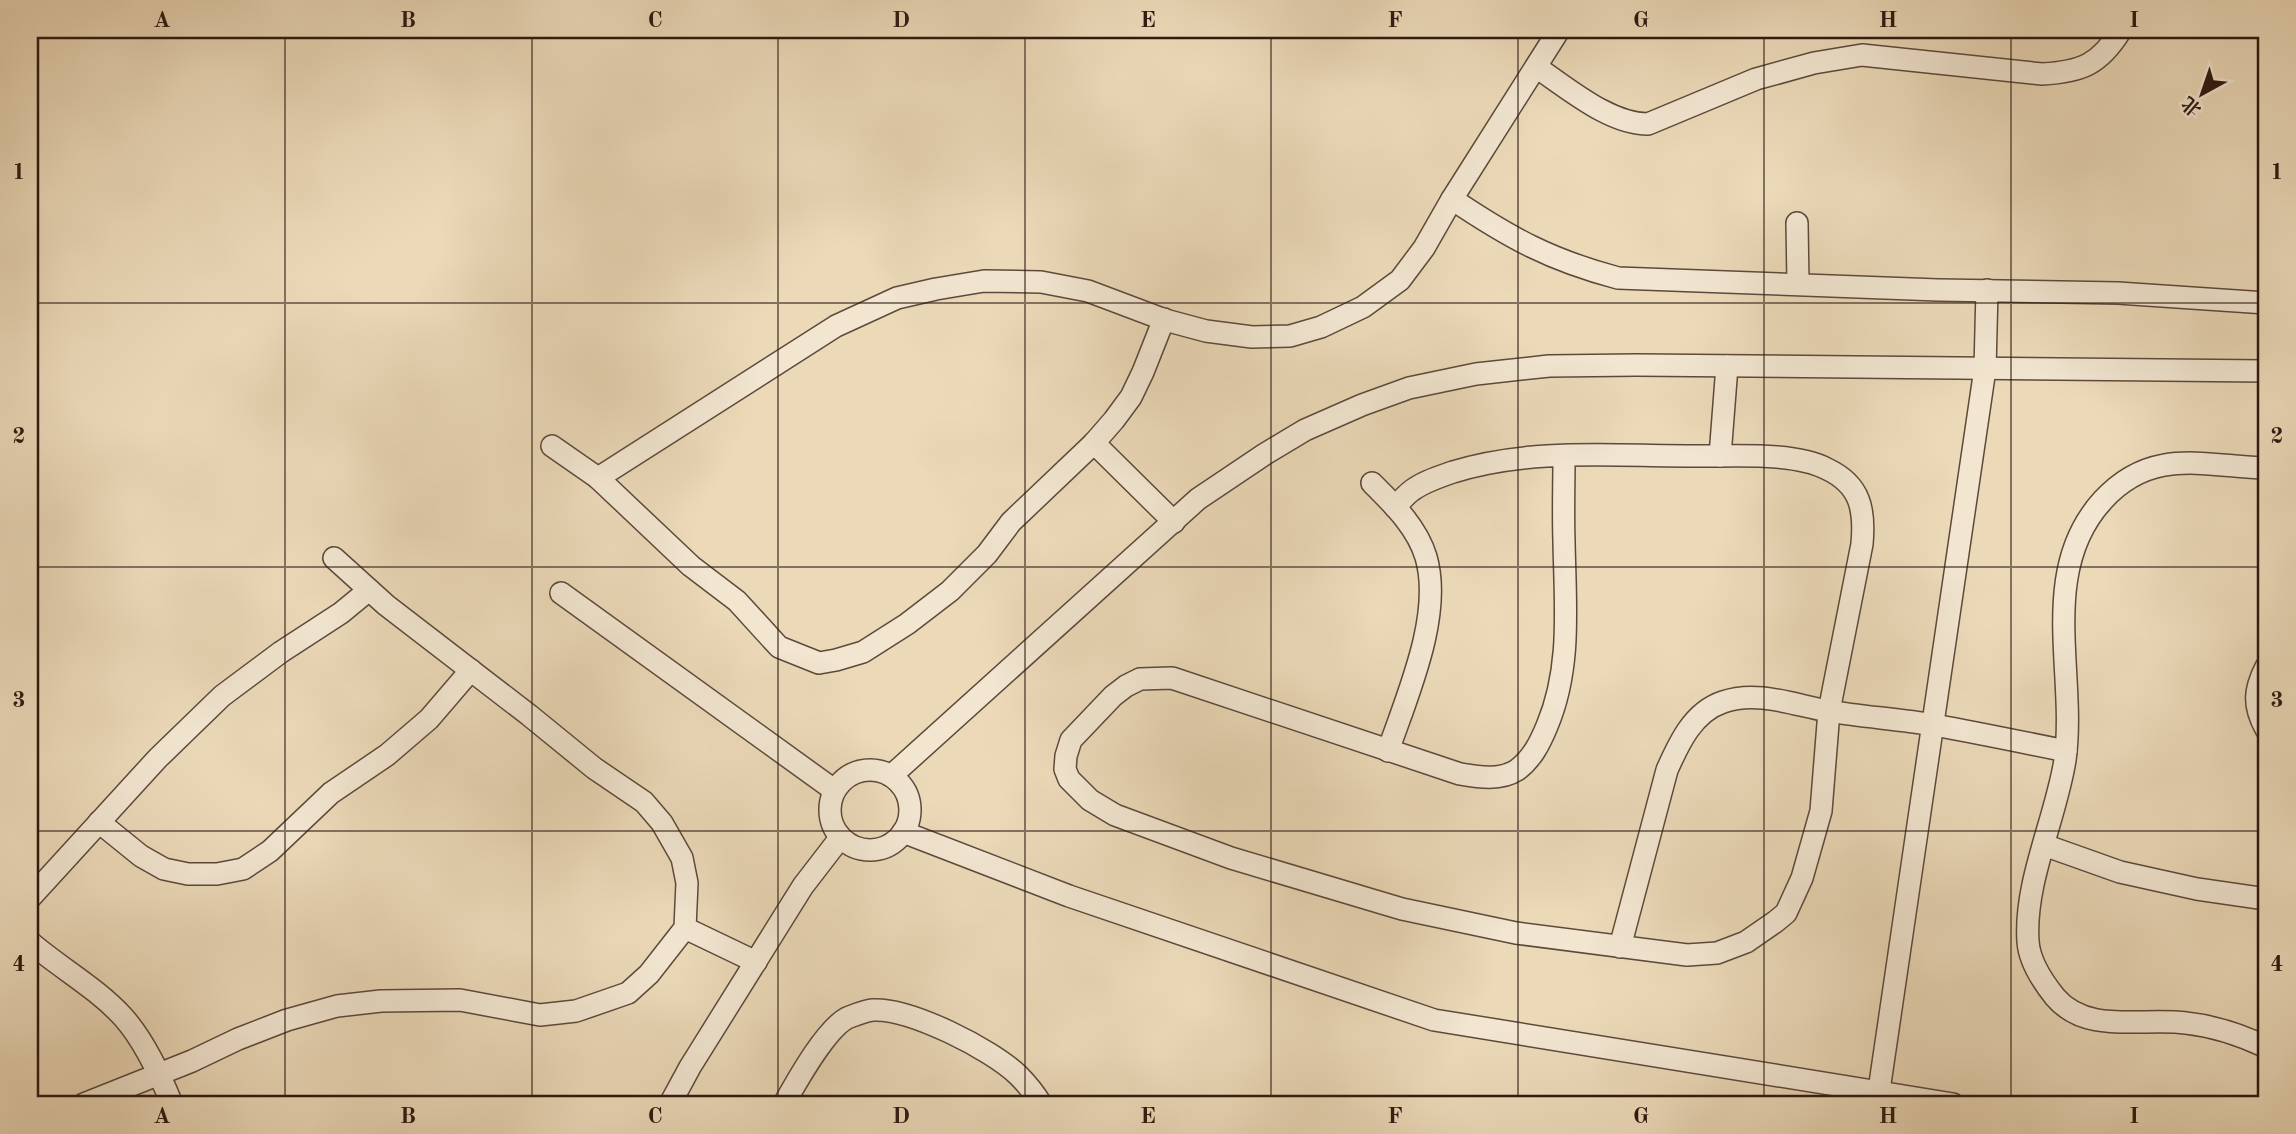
<svg xmlns="http://www.w3.org/2000/svg" width="2296" height="1134" font-family="'Old Standard TT','Noto Serif SC',serif">
<style>
.lines{fill:none;stroke-linecap:round;stroke-linejoin:round}
.minor-casing{stroke:#5d493c;stroke-width:24}
.minor{stroke:#f2e6d1;stroke-width:21}
.grid{fill:none;stroke:#2e1912;stroke-width:2;stroke-opacity:0.55}
.neatline{fill:none;stroke:#2e1912;stroke-width:2.5}
.grid-label{font-size:23px;text-anchor:middle;font-weight:bold;fill:#2e1912}
</style>
<rect width="100%" height="100%" fill="#ebd9b8"/>
<filter id="stains"><feTurbulence type="fractalNoise" baseFrequency=".00286" numOctaves="4"/><feColorMatrix values="0 0 0 0 .2 0 0 0 0 .09 0 0 0 0 .02 0 0 0 .5 -.17"/></filter>
<radialGradient id="worn" r=".72"><stop offset=".6" stop-color="#630" stop-opacity="0"/><stop offset="1" stop-color="#630" stop-opacity=".3"/></radialGradient>
<g class="lines">
<defs>
<g id="minor">
<path d="M 1536,67 C 1568,88 1609,124 1648,124 L 1756,79 L 1814,63 L 1862,55 L 2042,74 C 2082,72 2100,64 2121,30"/>
<path d="M 1452,199 C 1510,238 1550,260 1618,278 L 1938,290 L 2118,293 L 2266,303"/>
<path d="M 1797,223 L 1798,283"/>
<path d="M 1094,443 L 1174,522"/>
<path d="M 552,446 L 598,478 L 691,566 L 737,601 L 779,647 L 819,663 L 836,660 L 863,652 L 907,624 L 950,591 L 987,554 L 1011,522 L 1094,443 L 1114,420 L 1131,397 L 1143,372 L 1164,319"/>
<path d="M 1720,456 L 1727,366"/>
<path d="M 2266,468 C 2203,466 2152,447 2103,500 C 2037,572 2077,674 2065,760 C 2056,818 2024,882 2028,941 C 2029,961 2043,982 2055,997 C 2087,1035 2143,1017 2186,1023 C 2213,1026 2241,1035 2266,1047"/>
<path d="M 598,478 L 836,326 L 897,298 L 936,289 L 984,281 L 1041,282 L 1088,291 L 1165,320 L 1206,331 L 1252,337 L 1290,336 L 1321,327 L 1363,307 L 1400,280 L 1424,248 L 1452,199 L 1559,30"/>
<path d="M 1372,483 C 1393,504 1417,527 1426,557 C 1443,615 1407,696 1388,751"/>
<path d="M 1395,507 C 1400,502 1405,496 1410,492 C 1422,482 1439,477 1453,472 C 1530,448 1611,456 1691,456 C 1729,457 1793,451 1827,469 C 1861,485 1865,510 1862,544 L 1829,711 L 1821,811 L 1802,878 L 1786,913 L 1775,922 L 1746,942 L 1717,953 L 1687,955 L 1516,933 L 1402,909 L 1231,858 L 1115,815 L 1090,800 L 1069,779 L 1065,769 L 1066,756 L 1071,740 L 1113,696 L 1126,686 L 1140,679 L 1172,678 L 1460,774 C 1478,777 1500,781 1517,770 C 1532,759 1540,743 1547,726 C 1572,667 1565,604 1564,541 C 1563,513 1564,484 1564,456"/>
<path d="M 561,593 L 834,790"/>
<path d="M 2266,667 C 2254,690 2253,706 2266,729"/>
<circle cx="870" cy="810" r="40"/>
<path d="M 891,776 L 1198,499 L 1265,454 L 1305,430 L 1362,405 L 1409,388 L 1476,374 L 1549,366 L 1637,365 L 2266,371"/>
<path d="M 99,822 L 141,856 L 164,869 L 188,874 L 217,874 L 243,869 L 270,851 L 331,793 L 387,755 L 429,719 L 471,670"/>
<path d="M 903,832 L 1069,896 L 1434,1020 L 1953,1104"/>
<path d="M 2044,845 L 2120,872 L 2197,889 L 2266,899"/>
<path d="M 30,898 L 158,758 L 222,696 L 281,652 L 341,613 L 369,590"/>
<path d="M 685,928 L 756,962"/>
<path d="M 30,942 C 60,968 97,988 124,1018 C 145,1042 160,1075 172,1104"/>
<path d="M 1620,947 L 1667,770 C 1679,743 1693,712 1723,702 C 1757,690 1794,705 1828,711 C 1863,717 1899,719 1934,725 C 1978,733 2022,742 2066,751"/>
<path d="M 84,1104 L 192,1061 L 238,1039 L 287,1020 L 337,1006 L 381,1001 L 460,1000 L 540,1015 L 576,1011 L 628,993 L 649,974 L 685,928 L 687,883 L 682,858 L 662,823 L 644,802 L 594,768 L 529,715 L 386,605 L 334,558"/>
<path d="M 670,1104 L 690,1067 L 803,886 L 840,838"/>
<path d="M 784,1104 C 797,1081 825,1030 847,1018 C 855,1015 864,1011 873,1010 C 910,1008 991,1049 1018,1075 C 1027,1084 1035,1094 1041,1104"/>
<path d="M 1877,1104 L 1985,369 L 1987,290"/>
</g>
</defs>
<use href="#minor" class="minor-casing"/>
<use href="#minor" class="minor"/>
</g>
<path class="grid" d="M 285,30 L 285,1104M 532,30 L 532,1104M 778,30 L 778,1104M 1025,30 L 1025,1104M 1271,30 L 1271,1104M 1518,30 L 1518,1104M 1764,30 L 1764,1104M 2011,30 L 2011,1104M 30,303 L 2266,303M 30,567 L 2266,567M 30,831 L 2266,831"/>
<rect width="2296" height="1134" fill="none" stroke="#ebd9b8" stroke-width="77"/>
<g transform="translate(2202 94) rotate(220)" stroke="#f2e6d1" stroke-width="5" paint-order="stroke">
<path d="M0-5L12 26L0 18L-12 26Z" fill="#2e1912"/>
<text y="-10" font-size="19" font-weight="bold" text-anchor="middle" fill="#2e1912">北</text>
</g>
<rect x="38" y="38" width="2220" height="1058" class="neatline"/>
<g class="grid-label">
<text x="162" y="27">A</text>
<text x="408" y="27">B</text>
<text x="655" y="27">C</text>
<text x="901" y="27">D</text>
<text x="1148" y="27">E</text>
<text x="1395" y="27">F</text>
<text x="1641" y="27">G</text>
<text x="1888" y="27">H</text>
<text x="2134" y="27">I</text>
<text x="19" y="179">1</text>
<text x="2277" y="179">1</text>
<text x="19" y="443">2</text>
<text x="2277" y="443">2</text>
<text x="19" y="707">3</text>
<text x="2277" y="707">3</text>
<text x="19" y="971">4</text>
<text x="2277" y="971">4</text>
<text x="162" y="1123">A</text>
<text x="408" y="1123">B</text>
<text x="655" y="1123">C</text>
<text x="901" y="1123">D</text>
<text x="1148" y="1123">E</text>
<text x="1395" y="1123">F</text>
<text x="1641" y="1123">G</text>
<text x="1888" y="1123">H</text>
<text x="2134" y="1123">I</text>
</g>
<rect width="100%" height="100%" filter="url(#stains)"/>
<rect width="100%" height="100%" fill="url(#worn)"/>
</svg>
